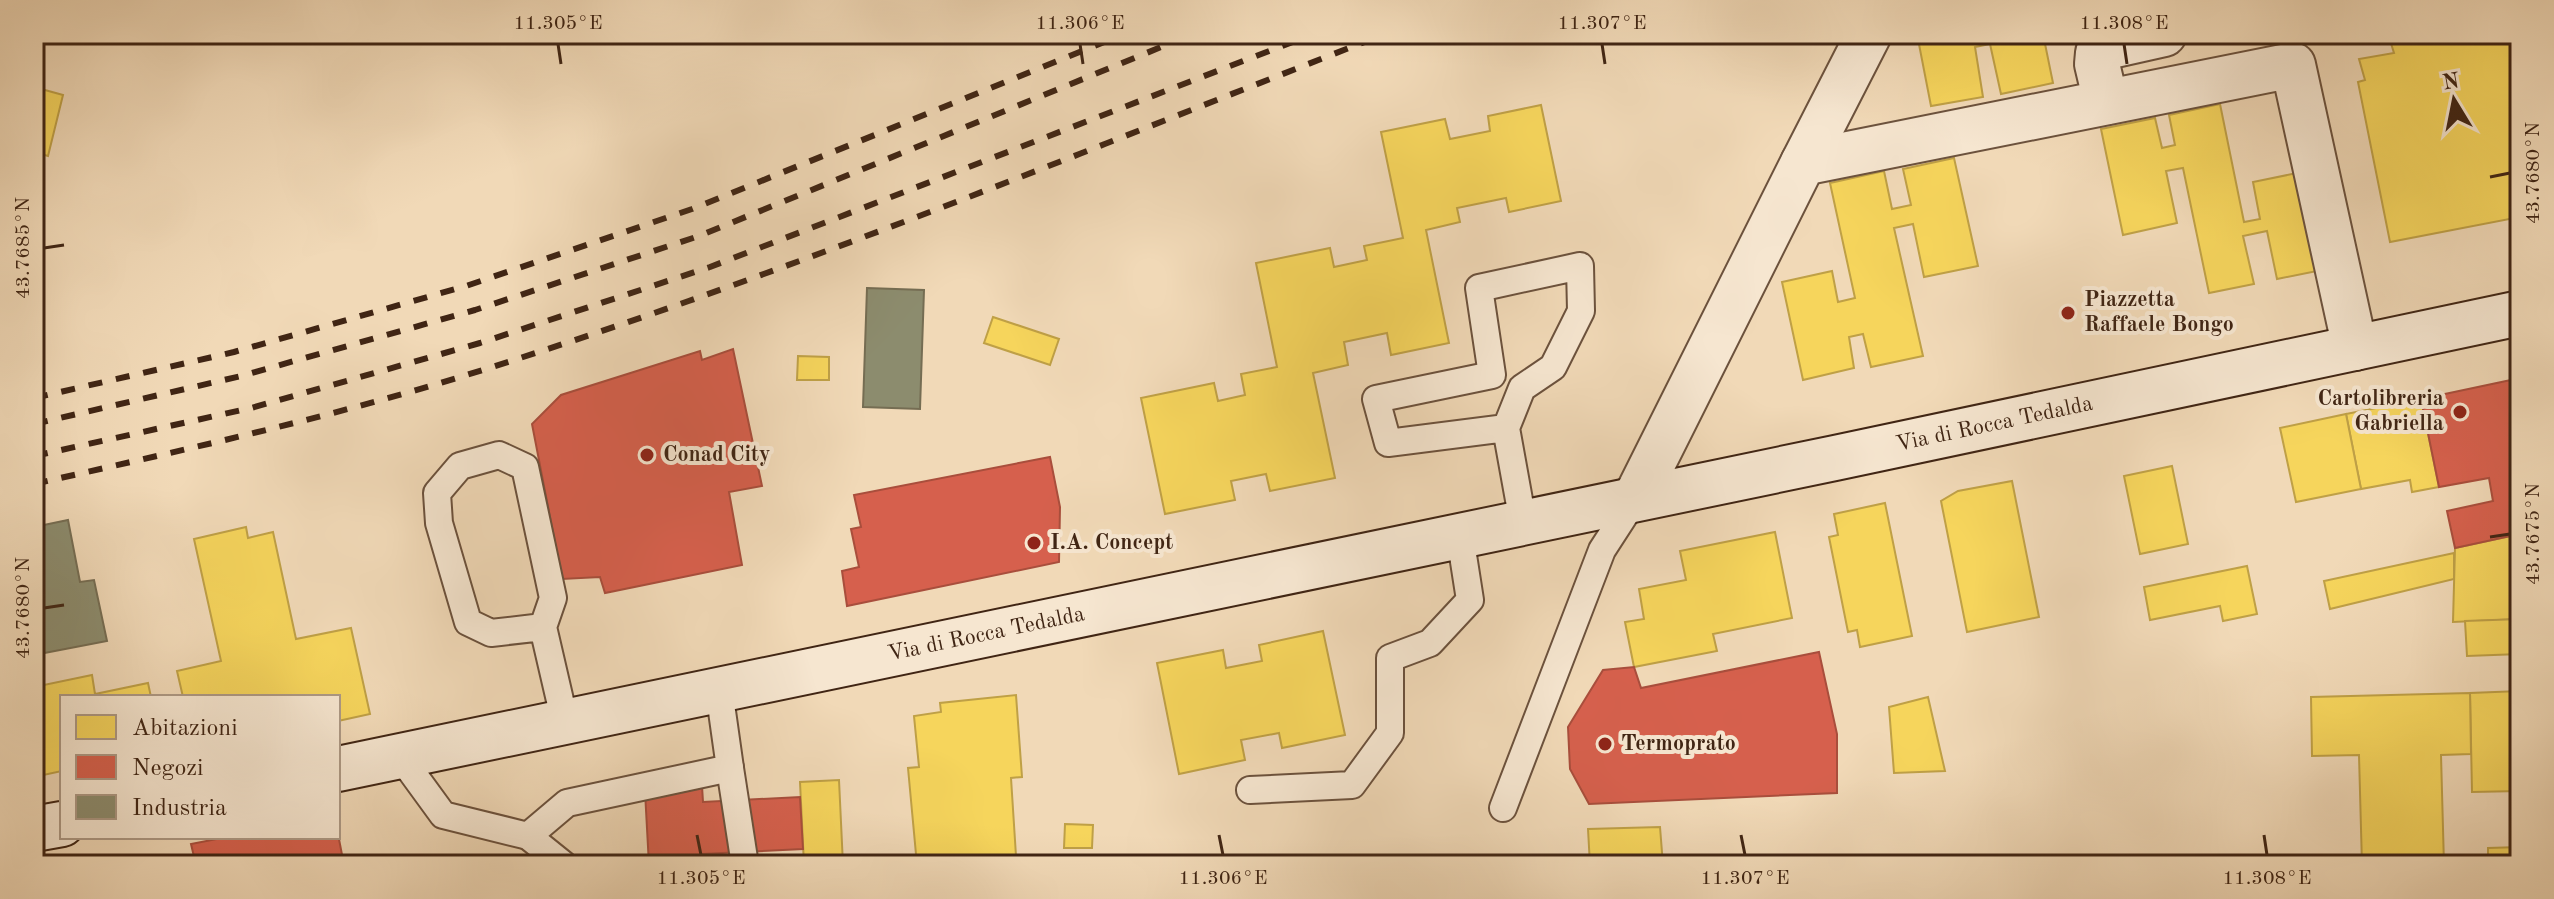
<svg xmlns="http://www.w3.org/2000/svg" width="2554" height="899" font-family="'Old Standard TT',serif">
<style>
.homes{fill:#f6d55c;stroke:#bfa046;stroke-width:2}
.shops{fill:#d6604d;stroke:#a94e3c;stroke-width:2}
.industry{fill:#8c8c6e;stroke:#756d53;stroke-width:2}
.lines{fill:none;stroke-linecap:round;stroke-linejoin:round}
.lane-casing{stroke:#6c523d;stroke-width:30}
.street-casing{stroke:#6c523d;stroke-width:48}
.secondary-casing{stroke:#402514;stroke-width:48}
.lane{stroke:#f6e6d0;stroke-width:26}
.street{stroke:#f6e6d0;stroke-width:44}
.secondary{stroke:#f6e6d0;stroke-width:44}
.rail{stroke:#402514;stroke-width:6;stroke-dasharray:14 14;stroke-linecap:butt}
.ticks{fill:none;stroke:#402514;stroke-width:3}
.poi-dot{fill:#8f2418;stroke:#f6e6d0;stroke-width:3}
.labels{text-anchor:middle;dominant-baseline:central;stroke-width:8;stroke-linejoin:round;paint-order:stroke}
.poi-label{font-size:22px;font-weight:bold;fill:#402514;stroke:#f6e6d0;text-anchor:start}
.street-label{font-size:22px;fill:#402514;stroke:#f6e6d0}
.neatline{fill:none;stroke:#402514;stroke-width:3}
.ticks-label{font-size:20px;text-anchor:middle;fill:#402514}
</style>
<rect width="100%" height="100%" fill="#f1d9b7"/>
<filter id="stains"><feTurbulence type="fractalNoise" baseFrequency=".0025" numOctaves="4"/><feColorMatrix values="0 0 0 0 .2 0 0 0 0 .09 0 0 0 0 .02 0 0 0 .5 -.17"/></filter>
<radialGradient id="worn" r=".72"><stop offset=".6" stop-color="#630" stop-opacity="0"/><stop offset="1" stop-color="#630" stop-opacity=".3"/></radialGradient>
<g class="homes">
<path d="M 1917,34 L 2043,34 L 2053,83 L 2001,94 L 1990,44 L 1975,47 L 1983,97 L 1931,106 Z"/>
<path d="M 2347,34 L 2511,34 L 2520,79 L 2520,217 L 2390,242 L 2358,82 L 2365,80 L 2359,59 L 2394,53 L 2389,37 L 2349,43 Z"/>
<path d="M 34,87 L 63,95 L 48,156 L 34,152 Z"/>
<path d="M 2220,104 L 2244,222 L 2260,219 L 2253,182 L 2302,172 L 2322,270 L 2277,279 L 2267,231 L 2243,236 L 2254,284 L 2209,293 L 2183,168 L 2166,171 L 2177,223 L 2123,235 L 2101,129 L 2155,118 L 2162,148 L 2175,145 L 2169,115 Z"/>
<path d="M 1541,105 L 1561,201 L 1509,212 L 1506,198 L 1457,208 L 1460,222 L 1426,230 L 1449,343 L 1391,355 L 1387,333 L 1344,342 L 1348,365 L 1313,373 L 1335,478 L 1270,491 L 1266,474 L 1231,481 L 1235,500 L 1165,514 L 1141,398 L 1214,383 L 1218,401 L 1245,395 L 1241,374 L 1277,367 L 1256,263 L 1330,248 L 1334,267 L 1367,260 L 1364,246 L 1403,238 L 1381,132 L 1445,119 L 1450,139 L 1490,131 L 1488,116 Z"/>
<path d="M 1954,158 L 1978,266 L 1924,277 L 1913,224 L 1894,228 L 1923,356 L 1871,367 L 1863,334 L 1849,337 L 1854,368 L 1803,380 L 1782,282 L 1832,271 L 1838,302 L 1855,298 L 1830,183 L 1884,171 L 1892,209 L 1911,205 L 1903,169 Z"/>
<path d="M 993,317 L 1059,339 L 1050,365 L 984,343 Z"/>
<path d="M 798,356 L 829,357 L 829,380 L 797,380 Z"/>
<path d="M 2520,378 L 2520,429 L 2511,380 Z"/>
<path d="M 2421,399 L 2439,487 L 2412,492 L 2410,480 L 2361,489 L 2346,414 Z"/>
<path d="M 2346,414 L 2361,489 L 2296,502 L 2280,428 Z"/>
<path d="M 2172,466 L 2188,544 L 2140,554 L 2124,476 Z"/>
<path d="M 2012,481 L 2039,617 L 1967,632 L 1941,501 L 1958,491 Z"/>
<path d="M 1885,503 L 1912,636 L 1860,647 L 1857,630 L 1848,632 L 1829,537 L 1838,535 L 1834,514 Z"/>
<path d="M 246,527 L 248,538 L 273,532 L 296,639 L 351,628 L 370,714 L 338,721 L 338,697 L 183,697 L 177,671 L 221,661 L 194,539 Z"/>
<path d="M 1775,532 L 1792,618 L 1713,634 L 1717,651 L 1634,667 L 1625,622 L 1644,619 L 1639,589 L 1686,580 L 1680,551 Z"/>
<path d="M 2520,534 L 2520,619 L 2453,622 L 2455,548 Z"/>
<path d="M 2454,553 L 2454,579 L 2330,609 L 2324,581 Z"/>
<path d="M 2247,566 L 2257,614 L 2223,621 L 2220,606 L 2150,620 L 2144,587 Z"/>
<path d="M 2520,619 L 2520,654 L 2467,656 L 2465,621 Z"/>
<path d="M 1323,631 L 1345,735 L 1282,748 L 1279,733 L 1241,740 L 1245,760 L 1179,774 L 1157,663 L 1223,650 L 1226,668 L 1262,661 L 1259,645 Z"/>
<path d="M 92,675 L 95,694 L 148,683 L 151,697 L 62,697 L 62,771 L 34,777 L 34,687 Z"/>
<path d="M 2520,691 L 2520,791 L 2472,792 L 2470,693 Z"/>
<path d="M 2470,693 L 2471,754 L 2441,755 L 2444,865 L 2362,865 L 2359,755 L 2312,756 L 2311,697 Z"/>
<path d="M 1016,695 L 1022,777 L 1011,778 L 1016,856 L 1006,857 L 1007,865 L 917,865 L 908,768 L 919,767 L 914,716 L 941,712 L 940,703 Z"/>
<path d="M 1928,697 L 1945,771 L 1894,773 L 1889,707 Z"/>
<path d="M 839,780 L 843,865 L 804,865 L 800,782 Z"/>
<path d="M 1065,824 L 1093,825 L 1092,848 L 1064,848 Z"/>
<path d="M 1660,827 L 1663,865 L 1590,865 L 1588,829 Z"/>
<path d="M 2520,847 L 2520,865 L 2488,865 L 2488,848 Z"/>
<path d="M 1255,858 L 1366,865 L 1256,865 Z"/>
<path d="M 2292,862 L 2292,865 L 2238,865 Z"/>
</g>
<g class="shops">
<path d="M 733,349 L 762,486 L 729,492 L 742,565 L 605,593 L 600,577 L 562,579 L 532,424 L 561,395 L 700,351 L 702,360 Z"/>
<path d="M 2511,380 L 2520,429 L 2520,534 L 2455,548 L 2447,511 L 2493,501 L 2489,478 L 2439,487 L 2421,399 Z"/>
<path d="M 1050,457 L 1060,507 L 1059,562 L 847,606 L 842,571 L 859,567 L 851,529 L 861,527 L 854,495 Z"/>
<path d="M 1819,652 L 1837,734 L 1837,793 L 1589,804 L 1570,769 L 1568,727 L 1603,670 L 1634,667 L 1641,688 Z"/>
<path d="M 701,770 L 703,802 L 800,797 L 803,849 L 702,854 L 702,865 L 649,865 L 644,773 Z"/>
<path d="M 338,834 L 344,865 L 196,865 L 191,844 L 227,837 L 338,837 Z"/>
</g>
<g class="industry">
<path d="M 867,288 L 924,290 L 920,409 L 863,407 Z"/>
<path d="M 68,520 L 80,582 L 94,580 L 107,641 L 34,655 L 34,527 Z"/>
</g>
<g class="lines">
<defs>
<g id="lane">
<path d="M 1506,428 L 1522,388 L 1553,367 L 1581,311 L 1580,266 L 1479,288 L 1492,375 L 1376,399 L 1388,443 L 1506,428 L 1523,522"/>
<path d="M 543,627 L 491,633 L 468,622 L 439,523 L 437,493 L 460,466 L 499,455 L 525,467 L 553,598 L 543,627 L 565,722"/>
<path d="M 400,756 L 443,815 L 528,836 L 567,803 L 730,768 L 719,690"/>
<path d="M 730,768 L 745,865"/>
<path d="M 1250,790 L 1352,785 L 1390,733 L 1390,658 L 1430,643 L 1470,600 L 1460,536"/>
<path d="M 1503,808 L 1602,550 L 1635,499"/>
<path d="M 528,836 L 564,865"/>
</g>
<g id="street">
<path d="M 2106,102 L 2097,64 L 2098,53 L 2106,47 L 2164,34"/>
<path d="M 1803,163 L 1869,34"/>
<path d="M 1635,499 L 1803,163 L 2293,65 L 2355,348"/>
</g>
<g id="secondary">
<path id="s1" d="M 338,769 L 1835,458 L 2520,313"/>
<path d="M 34,829 L 62,824"/>
</g>
</defs>
<use href="#lane" class="lane-casing"/>
<use href="#street" class="street-casing"/>
<use href="#secondary" class="secondary-casing"/>
<use href="#lane" class="lane"/>
<use href="#street" class="street"/>
<use href="#secondary" class="secondary"/>
<g class="rail">
<path d="M 34,398 L 234,352 L 466,286 L 692,209 L 1124,34"/>
<path d="M 34,424 L 241,376 L 475,310 L 699,236 L 1193,34"/>
<path d="M 34,456 L 251,408 L 480,343 L 710,267 L 1313,34"/>
<path d="M 34,484 C 188,449 342,415 492,367 C 795,271 1089,149 1385,34"/>
</g>
</g>
<path class="ticks" d="M 558,44 L 561,64M 1080,44 L 1083,64M 1602,44 L 1605,64M 2124,44 L 2127,64M 2490,177 L 2510,173M 44,248 L 64,245M 2490,537 L 2510,534M 44,608 L 64,605M 697,835 L 701,855M 1219,835 L 1223,855M 1741,835 L 1745,855M 2264,835 L 2267,855"/>
<g class="poi-dot">
<circle cx="2068" cy="313" r="8"/>
<circle cx="2460" cy="412" r="8"/>
<circle cx="647" cy="455" r="8"/>
<circle cx="1034" cy="543" r="8"/>
<circle cx="1605" cy="744" r="8"/>
</g>
<g class="labels">
<g class="poi-label">
<text x="2084" y="300">Piazzetta<tspan x="2084" dy="25">Raffaele Bongo</tspan></text>
<text x="2444" y="399" text-anchor="end">Cartolibreria<tspan x="2444" dy="25">Gabriella</tspan></text>
<text x="663" y="455">Conad City</text>
<text x="1050" y="543">I.A. Concept</text>
<text x="1621" y="744">Termoprato</text>
</g>
<g class="street-label">
<text stroke="none"><textPath href="#s1" startOffset="1692">Via di Rocca Tedalda</textPath></text>
<text stroke="none"><textPath href="#s1" startOffset="662">Via di Rocca Tedalda</textPath></text>
</g>
</g>
<rect width="2554" height="899" fill="none" stroke="#f1d9b7" stroke-width="88"/>
<rect x="60" y="695" width="280" height="144" fill="#f6e6d0" stroke="#ad9985" stroke-width="2"/>
<rect x="76" y="715" width="40" height="24" fill="#f6d55c" stroke="#ad9985" stroke-width="2"/>
<text x="132" y="735" font-size="24" fill="#402514">Abitazioni</text>
<rect x="76" y="755" width="40" height="24" fill="#d6604d" stroke="#ad9985" stroke-width="2"/>
<text x="132" y="775" font-size="24" fill="#402514">Negozi</text>
<rect x="76" y="795" width="40" height="24" fill="#8c8c6e" stroke="#ad9985" stroke-width="2"/>
<text x="132" y="815" font-size="24" fill="#402514">Industria</text>
<g transform="translate(2454 100) rotate(350)" stroke="#f6e6d0" stroke-width="6" paint-order="stroke">
<path d="M0-6L14 30L0 20L-14 30Z" fill="#402514"/>
<text y="-12" font-size="22" font-weight="bold" text-anchor="middle" fill="#402514">N</text>
</g>
<rect x="44" y="44" width="2466" height="811" class="neatline"/>
<g class="ticks-label">
<text x="558" y="29">11.305°E</text>
<text x="1080" y="29">11.306°E</text>
<text x="1602" y="29">11.307°E</text>
<text x="2124" y="29">11.308°E</text>
<text transform="translate(2532 173) rotate(-90)" y="7">43.7680°N</text>
<text transform="translate(22 248) rotate(-90)" y="7">43.7685°N</text>
<text transform="translate(2532 534) rotate(-90)" y="7">43.7675°N</text>
<text transform="translate(22 608) rotate(-90)" y="7">43.7680°N</text>
<text x="701" y="884">11.305°E</text>
<text x="1223" y="884">11.306°E</text>
<text x="1745" y="884">11.307°E</text>
<text x="2267" y="884">11.308°E</text>
</g>
<rect width="100%" height="100%" filter="url(#stains)"/>
<rect width="100%" height="100%" fill="url(#worn)"/>
</svg>
